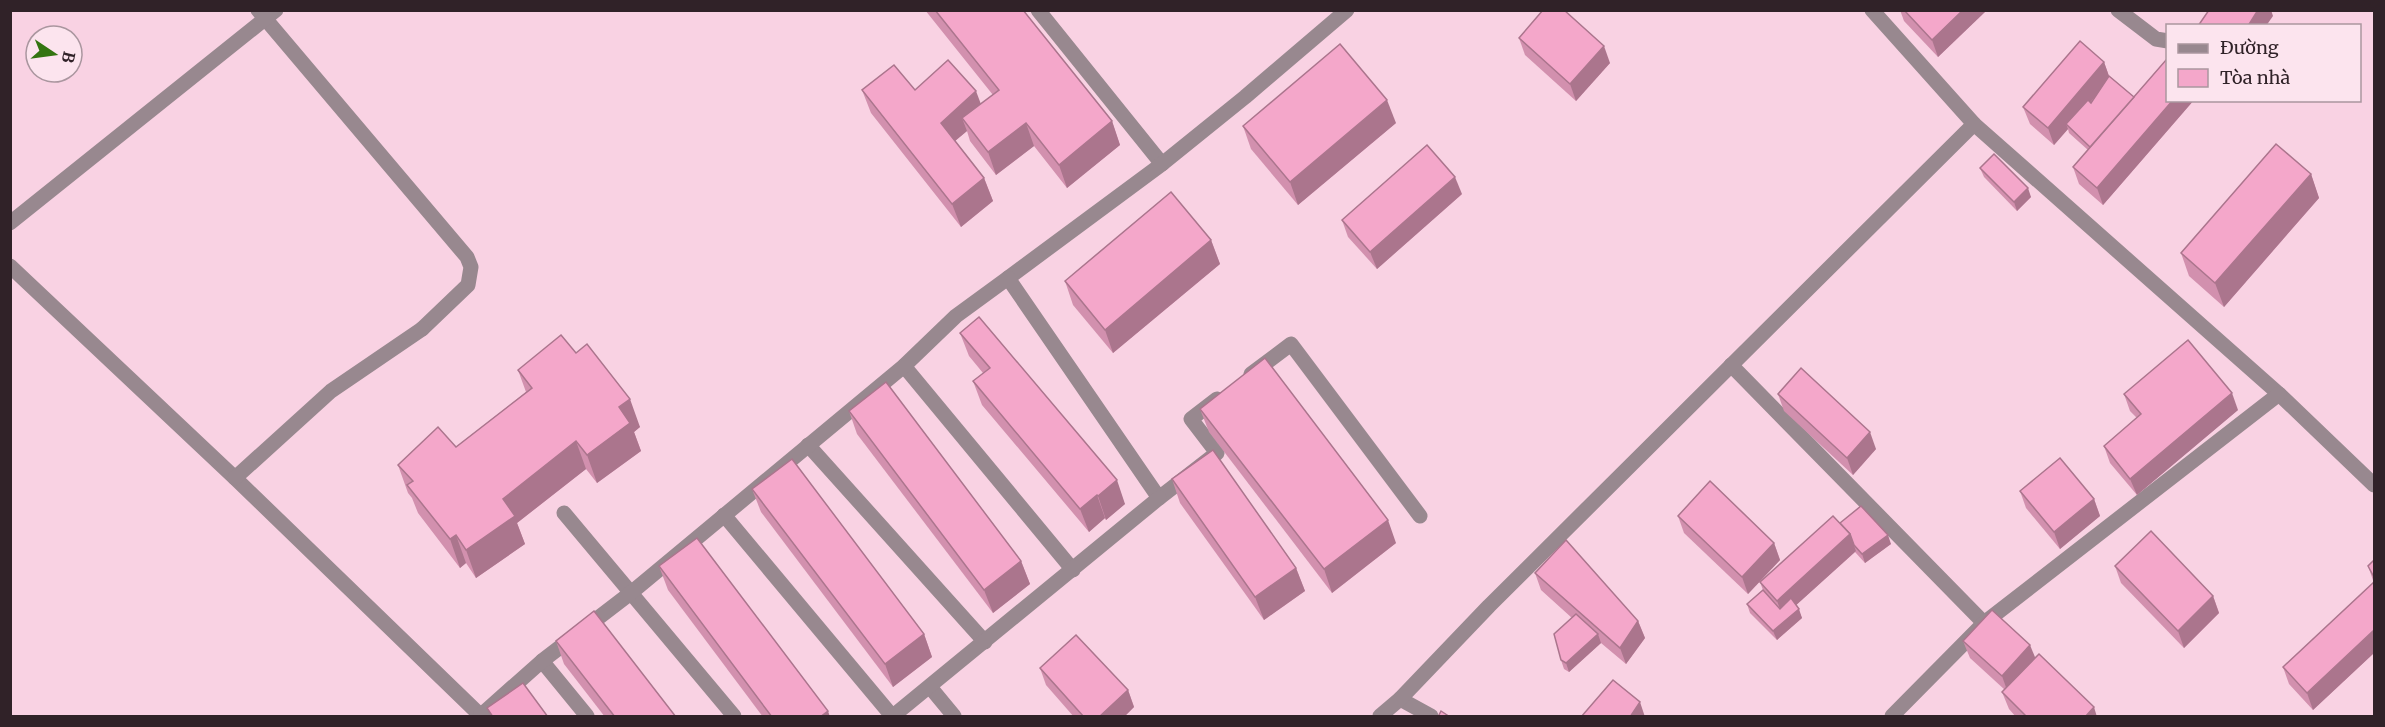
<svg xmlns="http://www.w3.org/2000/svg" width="2385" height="727" font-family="Merriweather,serif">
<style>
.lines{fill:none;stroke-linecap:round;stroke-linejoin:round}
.lane{stroke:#98888f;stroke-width:15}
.street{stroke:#98888f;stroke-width:15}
.wall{fill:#d290ae}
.shaded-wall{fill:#ab758d}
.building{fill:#f4a7ca;stroke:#ab758d;stroke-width:1.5}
</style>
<rect width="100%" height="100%" fill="#f9d2e3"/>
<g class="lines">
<g class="lane">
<path d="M 258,10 L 467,257 L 471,267 L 468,285 L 422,329"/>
<path d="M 1038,10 L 1162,164"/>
<path d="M 1008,278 L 1162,164 L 1245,97 L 1347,10"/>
</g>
<g class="street">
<path d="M 1872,10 L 1974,124 L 2279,394 L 2374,485"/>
<path d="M 2118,10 L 2156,39 L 2168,41"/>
<path d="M 10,223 L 276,10"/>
<path d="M 10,266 L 235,478 L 481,716"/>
<path d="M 1731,365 L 1984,623"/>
<path d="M 904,366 L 1073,570"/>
<path d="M 1251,374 L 1291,344 L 1420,516"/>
<path d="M 808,445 L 985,642"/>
<path d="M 235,478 L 331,391 L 422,329"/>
<path d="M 564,513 L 734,716"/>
<path d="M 724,515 L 892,716"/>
<path d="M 542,661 L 587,716"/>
<path d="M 930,687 L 954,716"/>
<path d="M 1400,699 L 1431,716"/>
<path d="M 480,716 L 542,661 L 632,592 L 904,366 L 956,316 L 1008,278 L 1159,498 L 1217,453 L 1191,419 L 1217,399"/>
<path d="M 893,716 L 1159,498"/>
<path d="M 1380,716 L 1400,699 L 1489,606 L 1974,124"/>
<path d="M 1892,716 L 1984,623 L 2279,394"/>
</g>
</g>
<g class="wall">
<path d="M 925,10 L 1023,10 L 1112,121 L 1120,145 L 1067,188 L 1034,146 L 996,175 L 970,141 L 967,131 L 955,141 L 984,178 L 993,201 L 961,227 L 871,113 L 862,90 L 915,90 L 981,104 L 993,95 Z"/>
<path d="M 1900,10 L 1987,10 L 1938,57 L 1904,21 Z"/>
<path d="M 1519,38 L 1610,63 L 1576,101 L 1525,55 Z"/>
<path d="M 2104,62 L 2109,76 L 2134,97 L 2168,100 L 2194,100 L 2103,205 L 2079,184 L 2073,167 L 2088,150 L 2069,133 L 2068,129 L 2054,145 L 2030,124 L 2023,107 Z"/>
<path d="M 1396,123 L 1298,205 L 1251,149 L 1243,126 Z"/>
<path d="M 1980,168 L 2031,197 L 2017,211 L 1984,177 Z"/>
<path d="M 2311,174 L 2319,198 L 2224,307 L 2189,276 L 2181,253 Z"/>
<path d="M 1462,194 L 1377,269 L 1348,237 L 1342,220 Z"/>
<path d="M 1211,240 L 1220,264 L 1113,353 L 1073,305 L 1065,281 Z"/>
<path d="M 960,333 L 1125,504 L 1106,520 L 1105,518 L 1089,532 L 982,405 L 973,381 L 983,373 L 969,356 Z"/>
<path d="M 576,353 L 640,427 L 634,432 L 641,451 L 597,483 L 586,469 L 517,523 L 525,544 L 476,578 L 466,563 L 460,568 L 418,513 L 412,498 L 408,493 L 398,465 L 456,447 L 526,392 L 518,370 Z"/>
<path d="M 1778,394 L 1876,449 L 1853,475 L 1784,411 Z"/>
<path d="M 2124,394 L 2238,410 L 2137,495 L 2110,463 L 2104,446 L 2137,418 L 2130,411 Z"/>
<path d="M 1200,409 L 1396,543 L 1332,593 L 1209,432 Z"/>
<path d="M 849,411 L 1021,561 L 1030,584 L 993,613 L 857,434 Z"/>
<path d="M 1172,479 L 1296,568 L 1305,591 L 1264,620 L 1180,503 Z"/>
<path d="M 752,489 L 924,634 L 932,657 L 893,687 L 761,512 Z"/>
<path d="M 2020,491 L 2094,499 L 2100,516 L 2060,549 L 2026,508 Z"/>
<path d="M 1678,516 L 1774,543 L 1780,560 L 1748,594 L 1684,533 Z"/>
<path d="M 1840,523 L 1891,544 L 1865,563 L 1855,552 L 1796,605 L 1802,618 L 1777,640 L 1750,613 L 1747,604 L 1763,590 L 1760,582 Z"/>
<path d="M 2374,560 L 2374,653 L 2313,710 L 2289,684 L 2283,667 L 2374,583 L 2368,566 Z"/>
<path d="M 659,566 L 830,717 L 763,717 L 668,590 Z"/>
<path d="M 2115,566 L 2213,596 L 2219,613 L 2184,648 L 2121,583 Z"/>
<path d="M 1535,573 L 1638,621 L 1645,638 L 1626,664 L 1601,643 L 1569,672 L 1564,669 L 1561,660 L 1572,618 L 1541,590 Z"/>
<path d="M 556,641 L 676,717 L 605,717 L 564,664 Z"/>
<path d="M 1963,641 L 2035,658 L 2097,717 L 2016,717 L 2009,709 L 2002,692 L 2005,690 L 1970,658 Z"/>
<path d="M 1040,668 L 1128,690 L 1134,707 L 1124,717 L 1074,717 L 1046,685 Z"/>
</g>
<g class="shaded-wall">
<path d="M 1963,10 L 1987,10 L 1938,57 L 1932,40 Z"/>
<path d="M 2258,10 L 2271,10 L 2273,16 L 2266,26 L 2248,26 Z"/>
<path d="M 1604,46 L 1610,63 L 1576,101 L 1570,84 Z"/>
<path d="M 2104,62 L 2110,79 L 2069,127 L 2066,124 L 2068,129 L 2054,145 L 2048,128 Z"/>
<path d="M 976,91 L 985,115 L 962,118 L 967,131 L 949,146 L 941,123 Z"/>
<path d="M 1387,100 L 1396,123 L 1298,205 L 1290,182 Z"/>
<path d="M 2173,100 L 2194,100 L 2103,205 L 2097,188 Z"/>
<path d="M 1112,121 L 1120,145 L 1067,188 L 1059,165 Z"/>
<path d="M 1026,123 L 1034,146 L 996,175 L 988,152 Z"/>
<path d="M 2311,174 L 2319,198 L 2224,307 L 2215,283 Z"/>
<path d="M 1455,177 L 1462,194 L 1377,269 L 1370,252 Z"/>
<path d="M 984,178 L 993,201 L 961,227 L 952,204 Z"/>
<path d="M 2028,188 L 2031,197 L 2017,211 L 2014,202 Z"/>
<path d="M 1211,240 L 1220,264 L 1113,353 L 1105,330 Z"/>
<path d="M 2232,393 L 2238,410 L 2137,495 L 2130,479 Z"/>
<path d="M 630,399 L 640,427 L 634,432 L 641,451 L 597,483 L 587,455 L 619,407 Z"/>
<path d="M 1870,432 L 1876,449 L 1853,475 L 1847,458 Z"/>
<path d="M 576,441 L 586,469 L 517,523 L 525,544 L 476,578 L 466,550 L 503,499 Z"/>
<path d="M 1117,480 L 1125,504 L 1106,520 L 1098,496 Z"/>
<path d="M 1097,495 L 1105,518 L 1089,532 L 1080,509 Z"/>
<path d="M 2094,499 L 2100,516 L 2060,549 L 2054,532 Z"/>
<path d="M 1388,520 L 1396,543 L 1332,593 L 1324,569 Z"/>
<path d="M 1850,534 L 1856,551 L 1783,617 L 1777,601 Z"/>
<path d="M 456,535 L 466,563 L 460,568 L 450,539 Z"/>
<path d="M 1888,535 L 1891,544 L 1865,563 L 1862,554 Z"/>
<path d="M 1774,543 L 1780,560 L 1748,594 L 1742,577 Z"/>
<path d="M 1021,561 L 1030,584 L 993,613 L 984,590 Z"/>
<path d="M 1296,568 L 1305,591 L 1264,620 L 1255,597 Z"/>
<path d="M 2213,596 L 2219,613 L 2184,648 L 2178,631 Z"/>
<path d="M 1799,609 L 1802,618 L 1777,640 L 1773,631 Z"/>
<path d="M 1638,621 L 1645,638 L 1626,664 L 1620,648 Z"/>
<path d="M 2374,630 L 2374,653 L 2313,710 L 2307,693 Z"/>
<path d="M 924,634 L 932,657 L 893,687 L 885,664 Z"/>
<path d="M 1598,634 L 1601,643 L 1569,672 L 1566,663 Z"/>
<path d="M 2030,645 L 2037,662 L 2008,693 L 2002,676 Z"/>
<path d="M 1128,690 L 1134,707 L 1124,717 L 1099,717 Z"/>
<path d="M 1640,702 L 1645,717 L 1630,717 Z"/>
<path d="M 2094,707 L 2097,717 L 2085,717 Z"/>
<path d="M 828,711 L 830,717 L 820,717 Z"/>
</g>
<g class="building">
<path d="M 935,10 L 1023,10 L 1112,121 L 1059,165 L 1026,123 L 988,152 L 962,118 L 999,90 Z"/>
<path d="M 1543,10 L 1564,10 L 1604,46 L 1570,84 L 1519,38 Z"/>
<path d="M 1904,10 L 1963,10 L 1932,40 Z"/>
<path d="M 2209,10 L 2258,10 L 2248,26 L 2198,26 Z"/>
<path d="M 2080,41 L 2104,62 L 2048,128 L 2023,107 Z"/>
<path d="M 1340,44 L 1387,100 L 1290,182 L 1243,126 Z"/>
<path d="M 948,60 L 976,91 L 941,123 L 984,178 L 952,204 L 862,90 L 894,65 L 915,90 Z"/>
<path d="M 2166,60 L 2168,62 L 2168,100 L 2173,100 L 2097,188 L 2073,167 Z"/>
<path d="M 2109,76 L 2134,97 L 2090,147 L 2066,124 L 2088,100 L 2091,103 Z"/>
<path d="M 2276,144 L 2311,174 L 2215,283 L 2181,253 Z"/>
<path d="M 1427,145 L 1455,177 L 1370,252 L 1342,220 Z"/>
<path d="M 1994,154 L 2028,188 L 2014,202 L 1980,168 Z"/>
<path d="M 1171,192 L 1211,240 L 1105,330 L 1065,281 Z"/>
<path d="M 979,317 L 1117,480 L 1098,496 L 1097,495 L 1080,509 L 973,381 L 990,368 L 960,333 Z"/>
<path d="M 561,335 L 576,353 L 587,344 L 630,399 L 619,407 L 630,423 L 587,455 L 576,441 L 503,499 L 515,516 L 466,550 L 456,535 L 450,539 L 407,485 L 413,481 L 398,465 L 438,427 L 456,447 L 532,388 L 518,370 Z"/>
<path d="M 2188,340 L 2232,393 L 2130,479 L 2104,446 L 2141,414 L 2124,394 Z"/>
<path d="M 1265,358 L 1388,520 L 1324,569 L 1200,409 Z"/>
<path d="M 1801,368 L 1870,432 L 1847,458 L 1778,394 Z"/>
<path d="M 886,382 L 1021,561 L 984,590 L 849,411 Z"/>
<path d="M 1213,450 L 1296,568 L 1255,597 L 1172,479 Z"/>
<path d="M 2060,458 L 2094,499 L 2054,532 L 2020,491 Z"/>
<path d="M 792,459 L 924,634 L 885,664 L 752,489 Z"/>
<path d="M 1710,481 L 1774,543 L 1742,577 L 1678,516 Z"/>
<path d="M 1861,506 L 1888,535 L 1862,554 L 1854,545 L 1850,534 L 1840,523 Z"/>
<path d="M 1833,516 L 1850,534 L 1777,601 L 1760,582 Z"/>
<path d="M 2151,531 L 2213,596 L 2178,631 L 2115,566 Z"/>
<path d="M 697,538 L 828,711 L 820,717 L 772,717 L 659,566 Z"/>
<path d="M 1566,540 L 1638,621 L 1620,648 L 1535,573 Z"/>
<path d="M 2374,560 L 2374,577 L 2368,566 Z"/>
<path d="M 2374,582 L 2374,630 L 2307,693 L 2283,667 Z"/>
<path d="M 1763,590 L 1780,609 L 1791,598 L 1799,609 L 1773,631 L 1747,604 Z"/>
<path d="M 1992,610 L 2030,645 L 2002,676 L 1963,641 Z"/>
<path d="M 594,611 L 676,717 L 615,717 L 556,641 Z"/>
<path d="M 1576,614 L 1598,634 L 1566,663 L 1561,660 L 1554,634 Z"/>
<path d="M 1076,635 L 1128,690 L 1099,717 L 1084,717 L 1040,668 Z"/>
<path d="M 2039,654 L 2094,707 L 2085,717 L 2027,717 L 2002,692 Z"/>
<path d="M 1613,680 L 1640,702 L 1630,717 L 1581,717 Z"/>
<path d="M 523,683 L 548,717 L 493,717 L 487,708 Z"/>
<path d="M 1441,711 L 1450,717 L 1438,717 Z"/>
</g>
<rect width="2385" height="727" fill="none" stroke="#302228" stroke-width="24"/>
<rect x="2166" y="24" width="195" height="78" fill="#fce4ee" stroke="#aa969f" stroke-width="1.5"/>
<rect x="2178" y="44" width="30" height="9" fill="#98888f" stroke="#aa969f" stroke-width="1.5"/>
<text x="2220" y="54" font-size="18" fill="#302228">Đường</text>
<rect x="2178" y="69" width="30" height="18" fill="#f4a7ca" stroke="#aa969f" stroke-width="1.5"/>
<text x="2220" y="84" font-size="18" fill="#302228">Tòa nhà</text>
<g transform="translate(54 54) rotate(103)"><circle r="28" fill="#fce4ee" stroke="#aa969f" stroke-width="1.5"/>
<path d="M0-4.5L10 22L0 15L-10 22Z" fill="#347511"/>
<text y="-9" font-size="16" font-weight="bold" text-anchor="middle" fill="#302228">B</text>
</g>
</svg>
